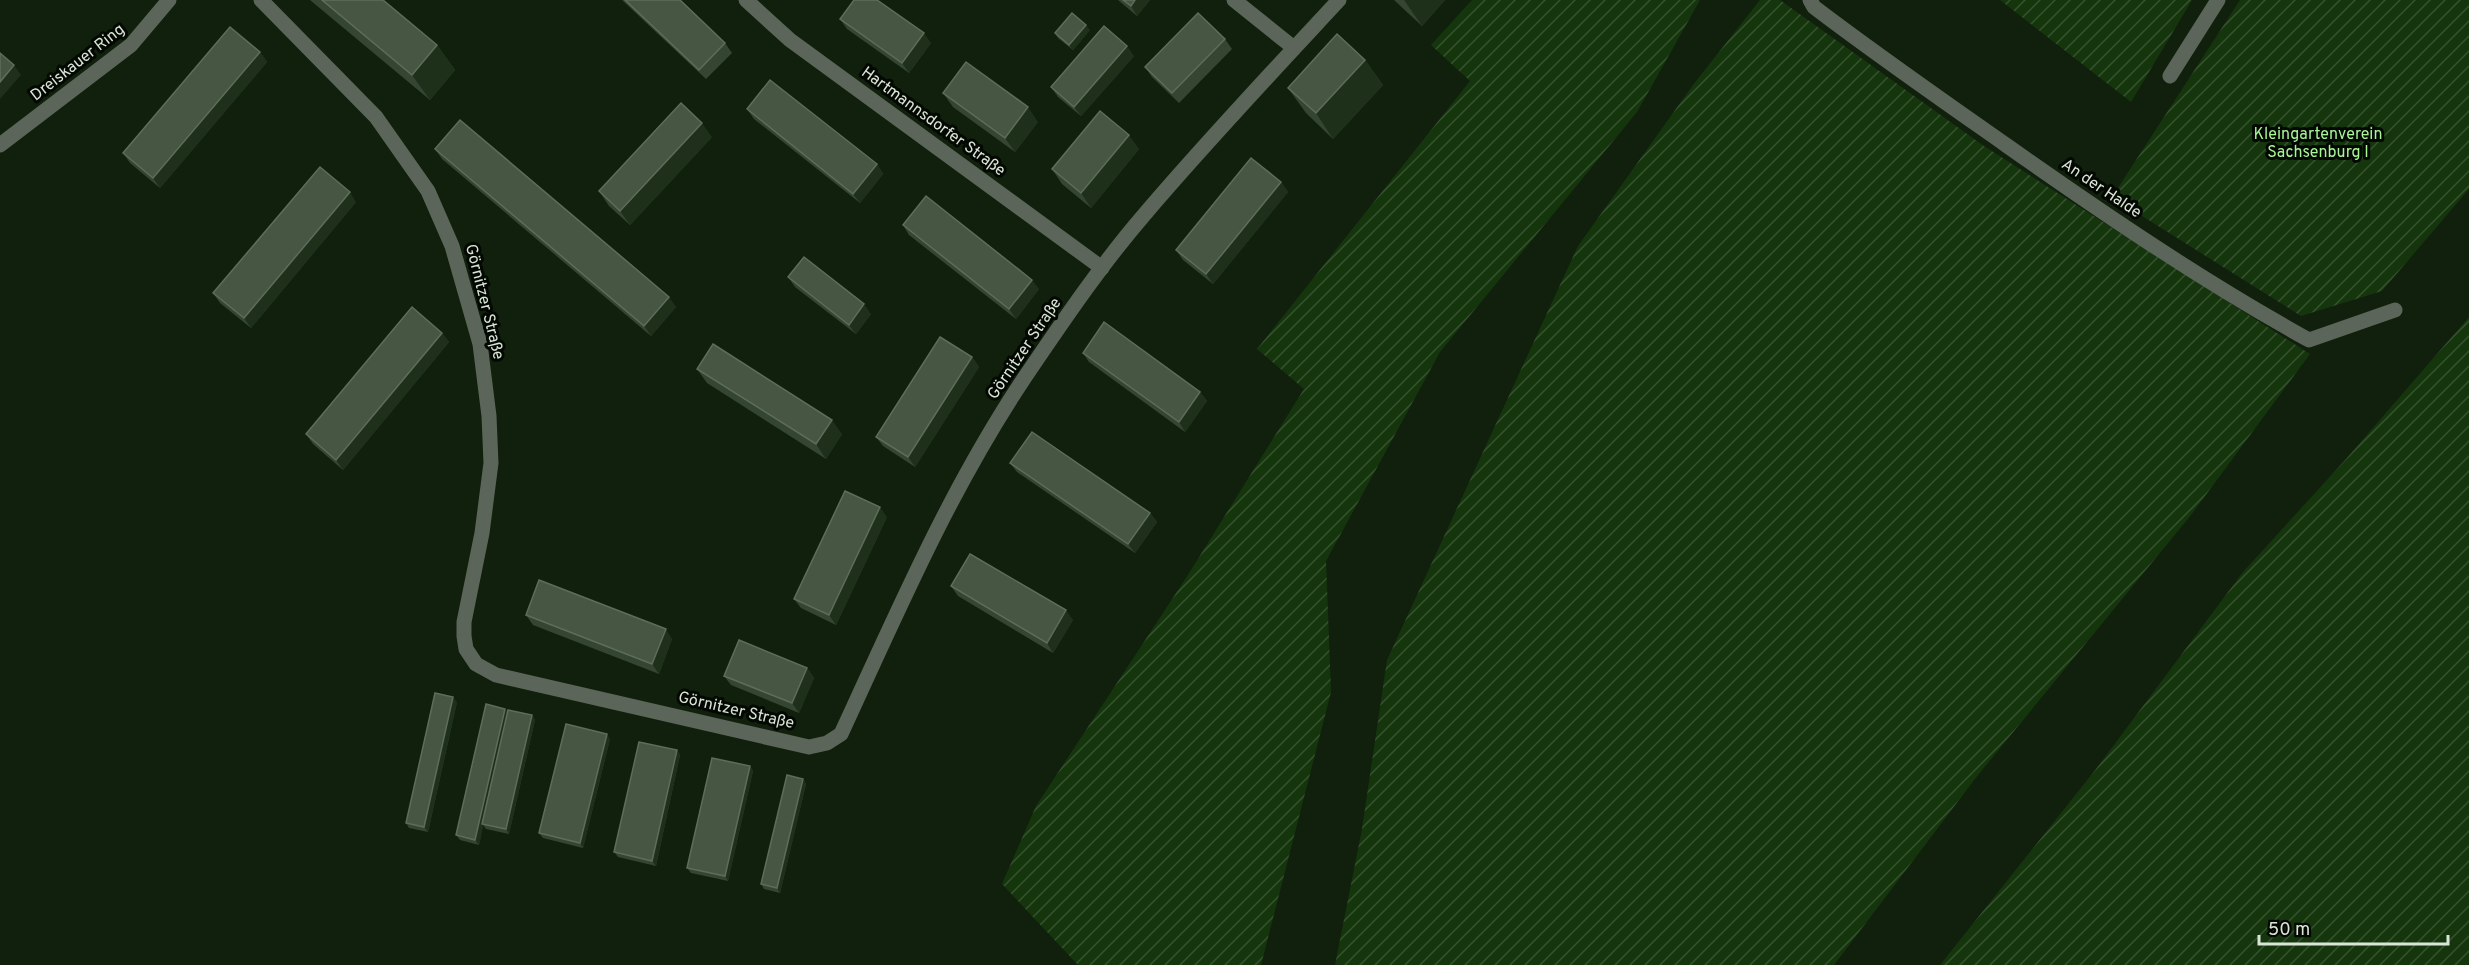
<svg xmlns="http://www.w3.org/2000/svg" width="2469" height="965" font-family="Overpass,sans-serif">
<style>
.garden{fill:url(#garden-furrows)}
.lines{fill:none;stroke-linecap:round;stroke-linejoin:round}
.street{stroke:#5c655a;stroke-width:15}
.wall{fill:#344531}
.shaded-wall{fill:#1e2f1a}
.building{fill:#465642;stroke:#5d6d5a;stroke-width:1.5}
.labels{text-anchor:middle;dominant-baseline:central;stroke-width:6;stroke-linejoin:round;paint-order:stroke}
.street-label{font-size:16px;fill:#dae5d7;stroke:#030802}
.park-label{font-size:16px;fill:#a8f696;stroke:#030802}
</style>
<defs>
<pattern id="garden-furrows" width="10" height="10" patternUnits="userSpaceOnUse" patternTransform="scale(1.5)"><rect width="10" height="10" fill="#15360d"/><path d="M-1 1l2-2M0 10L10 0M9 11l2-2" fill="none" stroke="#365330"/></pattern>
</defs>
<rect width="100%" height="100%" fill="#10200c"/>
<g class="garden">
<path d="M 1472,0 L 1700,0 L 1637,112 L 1440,352 L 1326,561 L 1331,692 L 1261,965 L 1078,965 L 1002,884 L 1036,806 L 1186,578 L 1304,389 L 1257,349 L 1470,81 L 1431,45 Z"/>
<path d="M 1760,0 L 1780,0 L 1984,146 L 2310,354 L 2191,515 L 1978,775 L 1834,965 L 1335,965 L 1362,829 L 1387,660 L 1578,246 L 1693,85 Z"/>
<path d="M 2000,0 L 2192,0 L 2131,102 Z"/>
<path d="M 2240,0 L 2469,0 L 2469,189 L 2382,291 L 2301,316 L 2112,197 Z"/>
<path d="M 2469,317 L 2469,965 L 1940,965 L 2096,769 L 2243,572 L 2346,459 Z"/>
</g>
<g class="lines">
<g class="street">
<path d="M 261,0 L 376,117 L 428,191 L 452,246 L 480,344 L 489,416 L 491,463 L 482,533 L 464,622 L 464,636 L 466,649 L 476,664 L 496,675 L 809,747 L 827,743 L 841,734 C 897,613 949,491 1023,380 C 1061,324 1100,266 1144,215 C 1206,142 1273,71 1339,0"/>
<path d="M 746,0 L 790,40 L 1102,268"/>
<path d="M 1234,0 L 1294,48"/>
<path d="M 1810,0 L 1814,7 C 1877,55 1942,100 2006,145 C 2104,214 2204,282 2309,340 L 2395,310"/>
<path d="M 2170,76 L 2218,0"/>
<path d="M 0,145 L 131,45 L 169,0"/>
</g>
</g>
<g class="wall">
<path d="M 310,0 L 383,0 L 437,45 L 455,70 L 430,100 Z"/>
<path d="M 622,0 L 680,0 L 725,43 L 732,53 L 706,79 Z"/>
<path d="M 1118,0 L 1150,0 L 1137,16 Z"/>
<path d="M 1394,0 L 1445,0 L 1422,26 Z"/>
<path d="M 840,19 L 931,43 L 909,73 L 847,29 Z"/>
<path d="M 1090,30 L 1073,50 L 1058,38 L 1055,33 Z"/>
<path d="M 1225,39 L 1232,49 L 1179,103 L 1152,77 L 1145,67 Z"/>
<path d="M 260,52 L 267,62 L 160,188 L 130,163 L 123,153 Z"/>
<path d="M 1134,56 L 1081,116 L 1058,97 L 1051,87 Z"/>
<path d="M 1365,60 L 1383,85 L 1333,139 L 1306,113 L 1288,88 Z"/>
<path d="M 943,93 L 1038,122 L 1015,152 L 953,107 Z"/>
<path d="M 747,109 L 877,164 L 883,174 L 860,203 L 754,119 Z"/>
<path d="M 712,137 L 630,225 L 609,206 L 599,191 Z"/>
<path d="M 435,149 L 676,307 L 651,336 L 442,159 Z"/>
<path d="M 1139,149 L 1091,208 L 1062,184 L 1052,169 Z"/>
<path d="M 1281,182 L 1288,192 L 1213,284 L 1183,260 L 1176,250 Z"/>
<path d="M 356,202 L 251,328 L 220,303 L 213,293 Z"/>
<path d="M 903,225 L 1039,289 L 1016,319 L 909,235 Z"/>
<path d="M 788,277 L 871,314 L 856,334 L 795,287 Z"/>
<path d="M 442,333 L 449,342 L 343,470 L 313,444 L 306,434 Z"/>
<path d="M 1083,353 L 1200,392 L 1207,401 L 1185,432 L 1089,362 Z"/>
<path d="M 972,357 L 979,367 L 915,467 L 883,446 L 876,437 Z"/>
<path d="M 697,369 L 842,434 L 826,459 L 707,383 Z"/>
<path d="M 1010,463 L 1150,513 L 1157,522 L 1135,553 L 1017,472 Z"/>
<path d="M 887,517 L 836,625 L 801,608 L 794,599 Z"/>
<path d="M 951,586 L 1073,620 L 1053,653 L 958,596 Z"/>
<path d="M 526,615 L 672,639 L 659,674 L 533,625 Z"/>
<path d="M 807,668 L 814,678 L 799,713 L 731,685 L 724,676 Z"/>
<path d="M 457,702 L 428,832 L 409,828 L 406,823 Z"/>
<path d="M 505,709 L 508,712 L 532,715 L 535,720 L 509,834 L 486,829 L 483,825 L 479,845 L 460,840 L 456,835 Z"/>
<path d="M 610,739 L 583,848 L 543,838 L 539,833 Z"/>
<path d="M 677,750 L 680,755 L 656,866 L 618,857 L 614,852 Z"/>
<path d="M 750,766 L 753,771 L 728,881 L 691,873 L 687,868 Z"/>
<path d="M 803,779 L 806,784 L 780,893 L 764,889 L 761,884 Z"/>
</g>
<g class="shaded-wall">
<path d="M 1135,0 L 1150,0 L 1137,16 L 1131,6 Z"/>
<path d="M 1404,0 L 1445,0 L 1422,26 Z"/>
<path d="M 1086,25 L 1090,30 L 1073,50 L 1069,45 Z"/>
<path d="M 924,33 L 931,43 L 909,73 L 902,63 Z"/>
<path d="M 437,45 L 455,70 L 430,100 L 412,75 Z"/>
<path d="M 1127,46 L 1134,56 L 1081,116 L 1074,107 Z"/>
<path d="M 260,52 L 267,62 L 160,188 L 153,178 Z"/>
<path d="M 1365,60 L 1383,85 L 1333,139 L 1316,113 Z"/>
<path d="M 14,65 L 21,75 L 0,99 L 0,82 Z"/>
<path d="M 1028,107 L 1038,122 L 1015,152 L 1005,138 Z"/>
<path d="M 702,123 L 712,137 L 630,225 L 620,211 Z"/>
<path d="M 1129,135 L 1139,149 L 1091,208 L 1081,193 Z"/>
<path d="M 877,164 L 883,174 L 860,203 L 853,194 Z"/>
<path d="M 1281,182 L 1288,192 L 1213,284 L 1206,274 Z"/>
<path d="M 350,192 L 356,202 L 251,328 L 244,318 Z"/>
<path d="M 1032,280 L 1039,289 L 1016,319 L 1009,309 Z"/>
<path d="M 669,297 L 676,307 L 651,336 L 644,326 Z"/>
<path d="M 864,304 L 871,314 L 856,334 L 849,325 Z"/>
<path d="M 442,333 L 449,342 L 343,470 L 336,460 Z"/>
<path d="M 972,357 L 979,367 L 915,467 L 908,457 Z"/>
<path d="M 1200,392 L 1207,401 L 1185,432 L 1179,422 Z"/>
<path d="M 832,420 L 842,434 L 826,459 L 816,444 Z"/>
<path d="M 880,507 L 887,517 L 836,625 L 829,615 Z"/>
<path d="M 1150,513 L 1157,522 L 1135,553 L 1128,544 Z"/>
<path d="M 1066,610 L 1073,620 L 1053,653 L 1047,643 Z"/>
<path d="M 666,629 L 672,639 L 659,674 L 652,664 Z"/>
<path d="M 807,668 L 814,678 L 799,713 L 792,703 Z"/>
<path d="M 453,697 L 457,702 L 428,832 L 424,827 Z"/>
<path d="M 505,709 L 509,714 L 479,845 L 475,840 Z"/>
<path d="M 532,715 L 535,720 L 509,834 L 506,829 Z"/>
<path d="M 607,734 L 610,739 L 583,848 L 580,843 Z"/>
<path d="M 677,750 L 680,755 L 656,866 L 652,861 Z"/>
<path d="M 750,766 L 753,771 L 728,881 L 725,876 Z"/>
<path d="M 803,779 L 806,784 L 780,893 L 777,888 Z"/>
</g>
<g class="building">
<path d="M 322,0 L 383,0 L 437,45 L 412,75 Z"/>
<path d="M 625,0 L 680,0 L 725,43 L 699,70 Z"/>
<path d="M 854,0 L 877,0 L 924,33 L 902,63 L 840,19 Z"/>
<path d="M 1123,0 L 1135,0 L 1131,6 Z"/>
<path d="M 1072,13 L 1086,25 L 1069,45 L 1055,33 Z"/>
<path d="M 1198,13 L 1225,39 L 1172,93 L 1145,67 Z"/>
<path d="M 1104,26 L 1127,46 L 1074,107 L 1051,87 Z"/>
<path d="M 230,27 L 260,52 L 153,178 L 123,153 Z"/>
<path d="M 1337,34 L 1365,60 L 1316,113 L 1288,88 Z"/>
<path d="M 0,53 L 14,65 L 0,82 Z"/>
<path d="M 966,62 L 1028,107 L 1005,138 L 943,93 Z"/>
<path d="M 770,80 L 877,164 L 853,194 L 747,109 Z"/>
<path d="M 681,103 L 702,123 L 620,211 L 599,191 Z"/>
<path d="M 1100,111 L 1129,135 L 1081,193 L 1052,169 Z"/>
<path d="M 460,120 L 669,297 L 644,326 L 435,149 Z"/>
<path d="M 1251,158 L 1281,182 L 1206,274 L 1176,250 Z"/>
<path d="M 320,167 L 350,192 L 244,318 L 213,293 Z"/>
<path d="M 926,196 L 1032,280 L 1009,309 L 903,225 Z"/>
<path d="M 804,257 L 864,304 L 849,325 L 788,277 Z"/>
<path d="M 412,307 L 442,333 L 336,460 L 306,434 Z"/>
<path d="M 1104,322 L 1200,392 L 1179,422 L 1083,353 Z"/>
<path d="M 940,337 L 972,357 L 908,457 L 876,437 Z"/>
<path d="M 713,344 L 832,420 L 816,444 L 697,369 Z"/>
<path d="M 1032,432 L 1150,513 L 1128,544 L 1010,463 Z"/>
<path d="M 845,491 L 880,507 L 829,615 L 794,599 Z"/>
<path d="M 970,554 L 1066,610 L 1047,643 L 951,586 Z"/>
<path d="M 539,580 L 666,629 L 652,664 L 526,615 Z"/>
<path d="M 739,640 L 807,668 L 792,703 L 724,676 Z"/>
<path d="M 435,693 L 453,697 L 424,827 L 406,823 Z"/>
<path d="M 486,704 L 505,709 L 475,840 L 456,835 Z"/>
<path d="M 508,710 L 532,715 L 506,829 L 482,824 Z"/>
<path d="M 566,724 L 607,734 L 580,843 L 539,833 Z"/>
<path d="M 639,742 L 677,750 L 652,861 L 614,852 Z"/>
<path d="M 712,758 L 750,766 L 725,876 L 687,868 Z"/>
<path d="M 787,775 L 803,779 L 777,888 L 761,884 Z"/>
</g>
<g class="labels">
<g class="street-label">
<text transform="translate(78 63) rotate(-38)">Dreiskauer Ring</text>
<text transform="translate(933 122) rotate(36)">Hartmannsdorfer Straße</text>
<text transform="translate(2101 189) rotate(34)">An der Halde</text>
<text transform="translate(484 302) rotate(76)">Görnitzer Straße</text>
<text transform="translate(1025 349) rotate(-56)">Görnitzer Straße</text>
<text transform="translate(736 711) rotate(13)">Görnitzer Straße</text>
</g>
<g class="park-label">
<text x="2318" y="135">Kleingartenverein<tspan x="2318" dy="18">Sachsenburg I</tspan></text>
</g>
</g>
<path d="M2259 935v9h189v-9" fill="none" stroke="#dae5d7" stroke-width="3"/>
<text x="2268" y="935" font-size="18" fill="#dae5d7" stroke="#030802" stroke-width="4.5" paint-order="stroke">50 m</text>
</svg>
